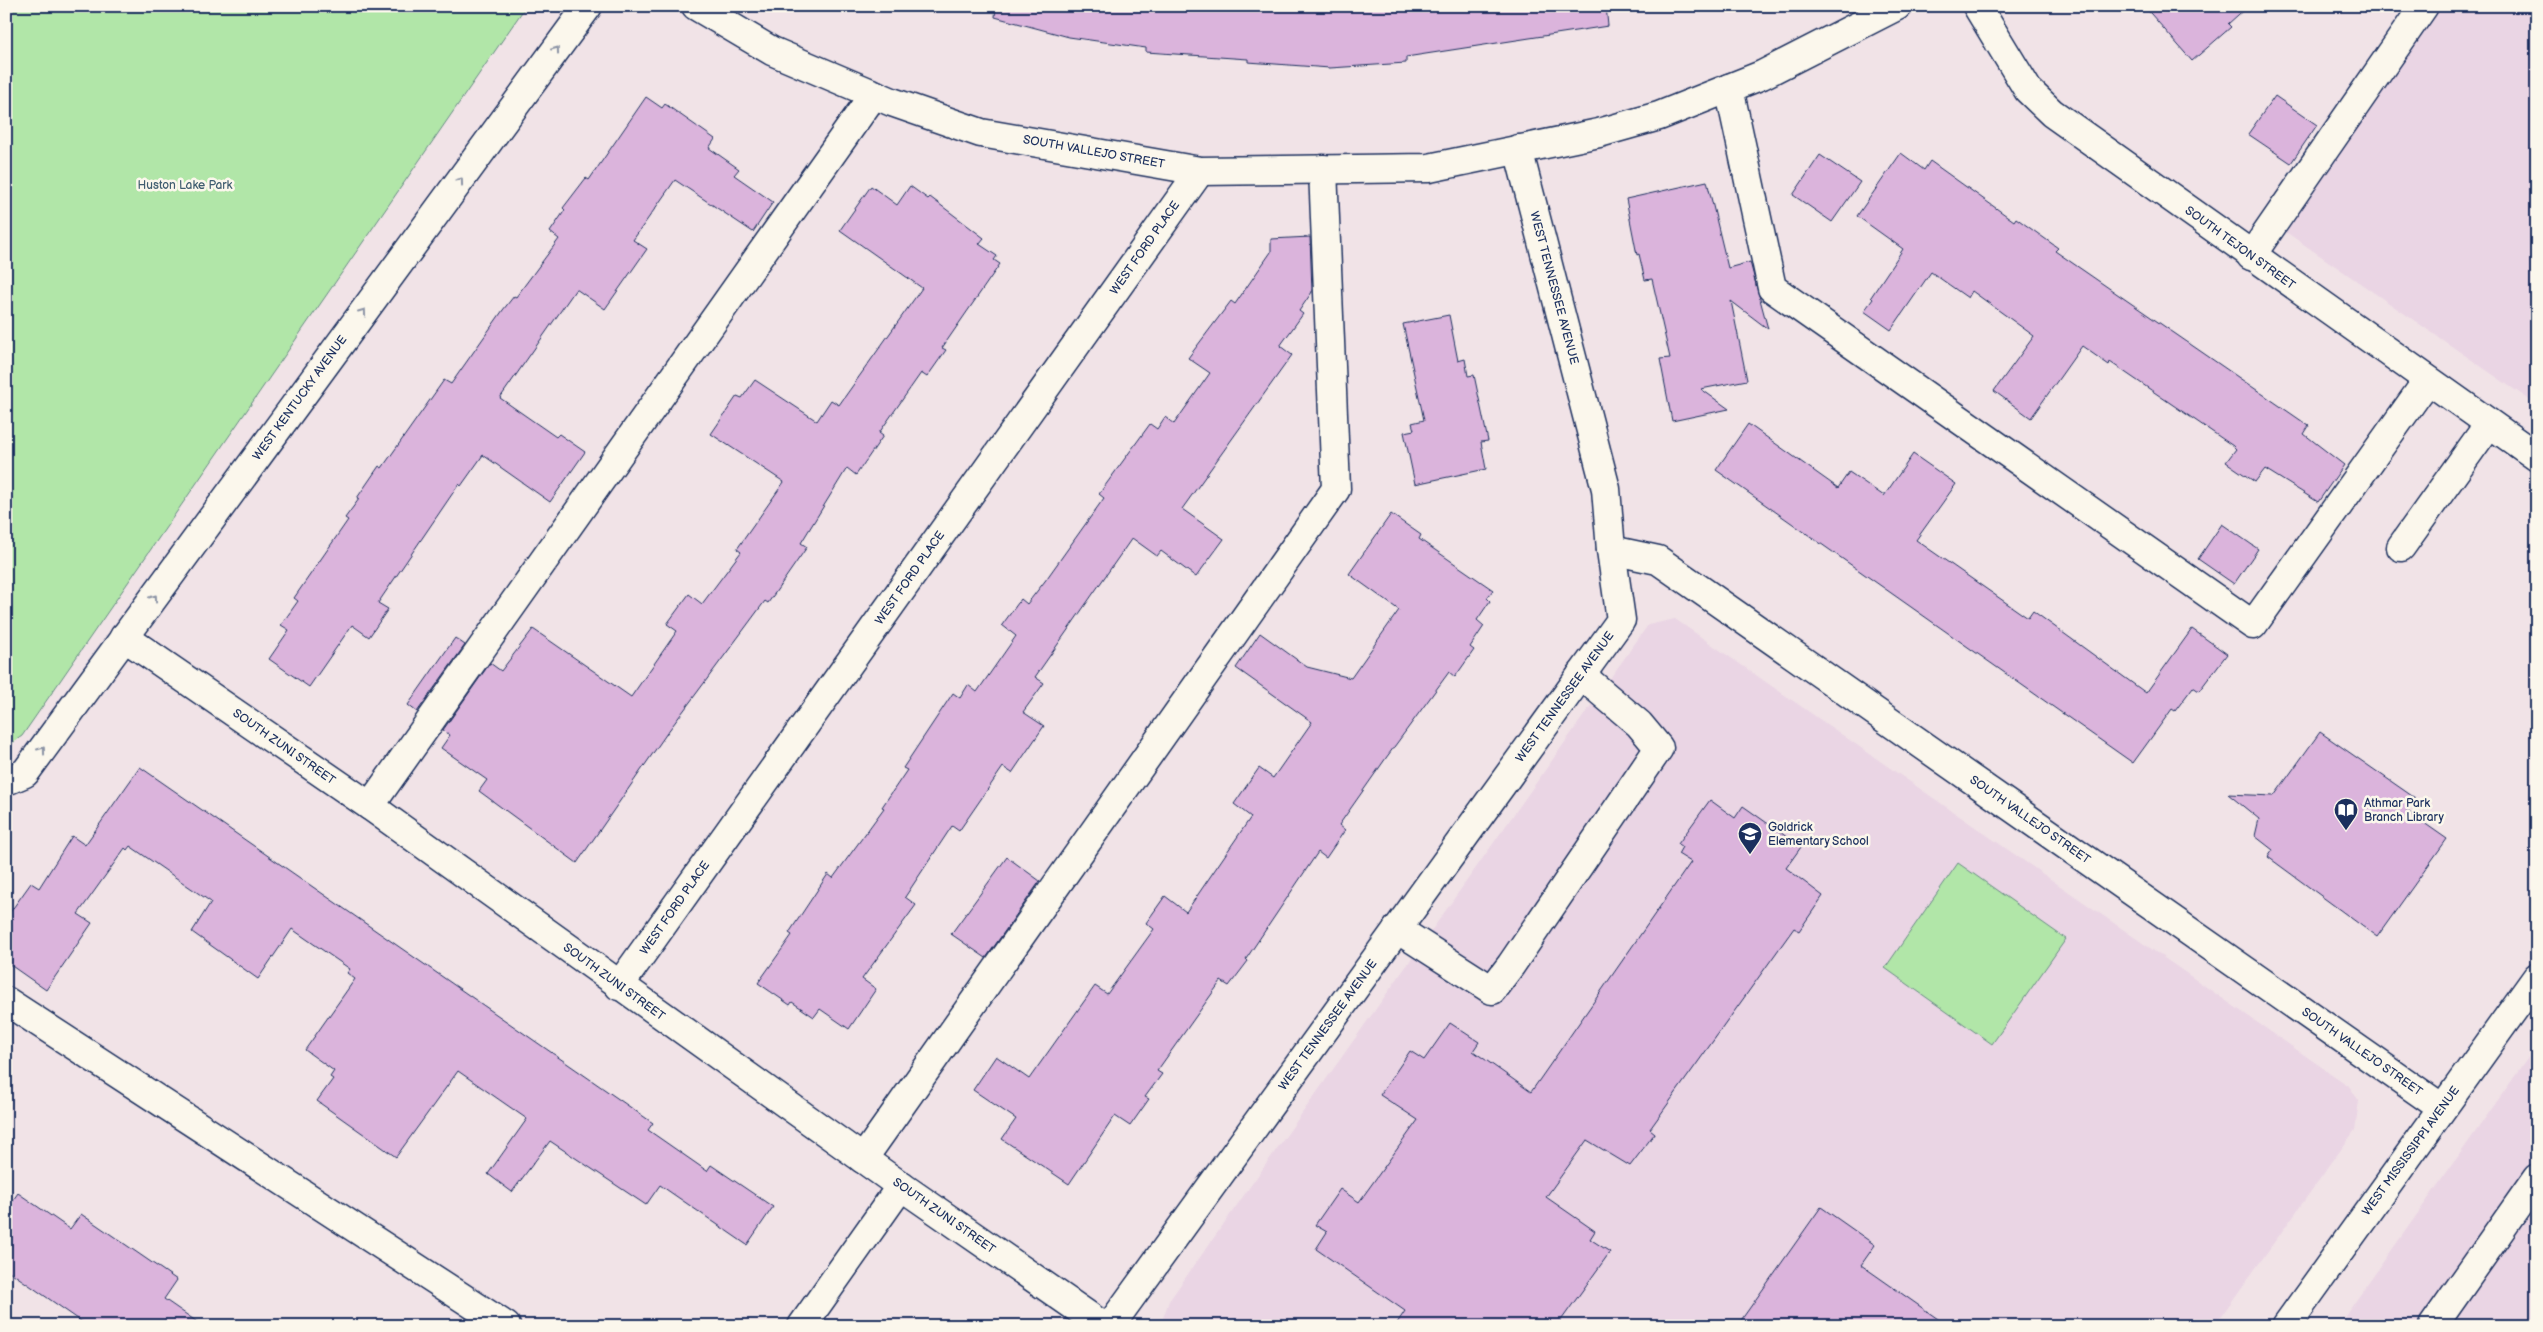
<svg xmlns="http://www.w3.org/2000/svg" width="2543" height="1332" font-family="'Balsamiq Sans',sans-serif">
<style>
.built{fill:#ead5e4}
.green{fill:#b1e6a8;stroke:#668a83}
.building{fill:#dbb4dc;stroke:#1b2f5e}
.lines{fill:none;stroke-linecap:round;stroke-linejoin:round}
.minor-casing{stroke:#1b2f5e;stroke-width:31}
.major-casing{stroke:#1b2f5e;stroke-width:31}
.minor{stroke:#fbf7ec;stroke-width:28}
.major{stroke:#fbf7ec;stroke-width:28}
.oneway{stroke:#8b93a5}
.labels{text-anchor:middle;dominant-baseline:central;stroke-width:5;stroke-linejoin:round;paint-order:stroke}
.street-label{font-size:12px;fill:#1b2f5e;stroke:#fbf7ec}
.park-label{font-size:12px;fill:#405d70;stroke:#fbf7ec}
.poi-label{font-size:12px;fill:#1b2f5e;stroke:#fbf7ec;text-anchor:start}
</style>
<rect width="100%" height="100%" fill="#f1e3e7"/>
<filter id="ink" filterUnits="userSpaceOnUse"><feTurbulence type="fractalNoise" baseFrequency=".02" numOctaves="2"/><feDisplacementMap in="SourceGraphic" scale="10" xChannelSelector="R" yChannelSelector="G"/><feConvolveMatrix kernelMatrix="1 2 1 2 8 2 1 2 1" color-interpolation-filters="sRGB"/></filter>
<g filter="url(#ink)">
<g class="built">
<path d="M 2436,6 L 2537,6 L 2537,405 L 2280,228 Z"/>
<path d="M 1675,619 L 2349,1086 L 2359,1101 L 2355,1130 L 2214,1326 L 1161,1324 L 1169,1301 L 1648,625 Z"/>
<path d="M 2537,1045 L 2537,1326 L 2338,1326 Z"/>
</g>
<g class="green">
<path d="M 6,6 L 526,6 L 22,736 L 6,747 Z"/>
<path d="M 1958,863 L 2066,939 L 1992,1044 L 1885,968 Z"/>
</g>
<g class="building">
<path d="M 996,6 L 1285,6 L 1284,9 L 1327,6 L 1606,6 L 1608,26 L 1406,57 L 1406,63 L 1330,68 L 1248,62 L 1248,59 L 1146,52 L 1146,48 L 1069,37 L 995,17 Z"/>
<path d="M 2144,6 L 2248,6 L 2228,24 L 2231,27 L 2192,61 Z"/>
<path d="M 2275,96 L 2317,125 L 2291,163 L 2248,134 Z"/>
<path d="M 646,97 L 662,108 L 665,104 L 715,139 L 709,148 L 739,169 L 734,175 L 773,202 L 753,232 L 675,180 L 633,240 L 647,249 L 605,309 L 576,289 L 500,398 L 556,437 L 559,434 L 585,452 L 550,502 L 483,455 L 461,486 L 459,484 L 378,603 L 388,609 L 369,637 L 352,625 L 309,687 L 269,659 L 289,630 L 281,625 L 298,601 L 294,598 L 348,520 L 345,518 L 359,499 L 357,498 L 379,466 L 382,468 L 444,380 L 451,384 L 503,310 L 514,296 L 516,297 L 559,239 L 550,232 L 565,210 L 563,208 L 586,178 L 589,180 Z"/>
<path d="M 1901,153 L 1924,170 L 1930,161 L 2014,221 L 2016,218 L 2058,248 L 2055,251 L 2309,426 L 2304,434 L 2344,465 L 2318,502 L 2265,469 L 2255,482 L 2226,462 L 2236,449 L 2233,446 L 2110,362 L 2109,365 L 2082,346 L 2031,418 L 1994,391 L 2034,336 L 1972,291 L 1968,298 L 1931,272 L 1891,330 L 1864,311 L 1873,299 L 1871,297 L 1903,249 L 1857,216 Z"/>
<path d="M 1820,155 L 1860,182 L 1832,222 L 1793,195 Z"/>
<path d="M 1707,181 L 1728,268 L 1750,262 L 1768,329 L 1731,301 L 1747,380 L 1701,389 L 1729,409 L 1672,421 L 1660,359 L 1670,358 L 1652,279 L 1645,280 L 1639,254 L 1637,255 L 1626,199 Z"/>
<path d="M 871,186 L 897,205 L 910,186 L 928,199 L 930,197 L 984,238 L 979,244 L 997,256 L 994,260 L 1000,264 L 942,348 L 946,350 L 927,377 L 921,373 L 879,433 L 883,436 L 856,475 L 847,468 L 801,543 L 807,547 L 768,603 L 765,601 L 667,733 L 577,863 L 479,791 L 487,780 L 441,748 L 450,735 L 443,730 L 490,663 L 501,671 L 533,629 L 631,697 L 677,631 L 667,624 L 689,594 L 702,604 L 741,552 L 737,549 L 784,482 L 711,434 L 737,396 L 742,398 L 755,380 L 817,421 L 831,400 L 839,405 L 922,288 L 840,230 Z"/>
<path d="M 1310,237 L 1312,292 L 1299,311 L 1303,314 L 1280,346 L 1292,355 L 1182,509 L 1224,539 L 1196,577 L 1161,551 L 1157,556 L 1132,538 L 1035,677 L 1044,683 L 1023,712 L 1044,726 L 1012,773 L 1003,767 L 959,831 L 952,826 L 905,897 L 916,905 L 862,979 L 876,989 L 849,1029 L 820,1009 L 814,1017 L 792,1002 L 790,1005 L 758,983 L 792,935 L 789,933 L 828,874 L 833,878 L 884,808 L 882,807 L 907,770 L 903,768 L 953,693 L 960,698 L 968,685 L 977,692 L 1016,636 L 1002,625 L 1021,599 L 1027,604 L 1045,581 L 1104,498 L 1099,494 L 1150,424 L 1157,429 L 1165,417 L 1174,424 L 1210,373 L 1188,358 L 1231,301 L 1235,304 L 1271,252 L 1271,239 Z"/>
<path d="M 1449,315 L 1458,361 L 1465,359 L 1468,376 L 1474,375 L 1488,441 L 1481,442 L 1486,469 L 1415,484 L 1404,432 L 1414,430 L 1412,423 L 1424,420 L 1403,324 Z"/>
<path d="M 1748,424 L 1838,488 L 1849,472 L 1884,496 L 1913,454 L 1956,484 L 1916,540 L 2028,618 L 2033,611 L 2146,693 L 2192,629 L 2227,654 L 2199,691 L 2193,687 L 2175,711 L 2172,709 L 2133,763 L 1716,470 Z"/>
<path d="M 1391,514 L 1421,535 L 1419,539 L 1493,590 L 1487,598 L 1490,601 L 1477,620 L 1484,626 L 1470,647 L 1474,650 L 1455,677 L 1449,672 L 1386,758 L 1339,825 L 1345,830 L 1326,858 L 1318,852 L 1246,959 L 1248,961 L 1229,986 L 1221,981 L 1157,1071 L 1162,1074 L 1145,1097 L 1149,1099 L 1130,1126 L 1115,1116 L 1069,1184 L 1002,1139 L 1016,1119 L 973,1090 L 996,1056 L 1029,1079 L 1095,986 L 1107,994 L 1154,929 L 1146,923 L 1165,896 L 1186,912 L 1251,817 L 1234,804 L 1259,768 L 1273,778 L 1312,722 L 1236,668 L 1260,633 L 1307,667 L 1351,678 L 1399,610 L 1349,574 Z"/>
<path d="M 2222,524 L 2258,549 L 2234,584 L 2198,559 Z"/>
<path d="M 455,638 L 465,645 L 417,712 L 408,705 Z"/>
<path d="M 2320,732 L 2415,798 L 2407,811 L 2447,839 L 2377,937 L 2268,857 L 2273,850 L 2255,836 L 2259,819 L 2228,794 L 2274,796 Z"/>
<path d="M 140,767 L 653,1123 L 648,1130 L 707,1171 L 711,1165 L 773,1207 L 747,1245 L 660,1185 L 646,1205 L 550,1141 L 512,1192 L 488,1174 L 527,1119 L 458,1071 L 396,1157 L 317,1101 L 333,1079 L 330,1077 L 334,1071 L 305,1050 L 355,979 L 347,973 L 350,969 L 292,929 L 258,979 L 192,932 L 211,902 L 130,846 L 127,850 L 125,848 L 78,914 L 92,923 L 46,990 L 6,962 L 6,918 L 31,883 L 39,888 L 72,836 L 85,845 Z"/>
<path d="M 1710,800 L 1735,818 L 1743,806 L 1801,847 L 1786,868 L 1823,896 L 1799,931 L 1794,928 L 1650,1129 L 1655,1133 L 1630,1166 L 1587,1140 L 1546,1197 L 1595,1231 L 1590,1239 L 1610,1252 L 1557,1326 L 1395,1326 L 1405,1311 L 1316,1249 L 1327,1232 L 1315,1225 L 1340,1189 L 1359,1202 L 1418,1120 L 1380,1095 L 1410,1051 L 1424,1060 L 1450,1023 L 1479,1042 L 1473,1051 L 1531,1092 L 1691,862 L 1678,854 L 1682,847 L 1678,844 Z"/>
<path d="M 1007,857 L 1040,881 L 986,958 L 951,934 Z"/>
<path d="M 18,1193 L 70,1229 L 81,1214 L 177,1280 L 164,1299 L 203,1326 L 88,1326 L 6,1269 L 6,1210 Z"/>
<path d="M 1821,1207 L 1875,1245 L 1861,1265 L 1948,1326 L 1737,1326 Z"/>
</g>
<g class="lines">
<defs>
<g id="minor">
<path d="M 696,6 L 772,51 L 892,102 L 981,133 L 1200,171 L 1429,168 L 1599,133 L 1659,116 L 1762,75 L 1897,6"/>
<path d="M 1977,6 L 2028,90 L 2052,113 L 2537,457"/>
<path d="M 1729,88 L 1772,288 L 2253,625 L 2427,381"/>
<path d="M 2251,256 L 2424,6"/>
<path d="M 2401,547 L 2489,424"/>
<path d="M 1611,550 L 1658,560 L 2442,1108"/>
<path d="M 124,637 L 370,806 L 901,1186 L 1103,1326"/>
<path d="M 6,781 L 25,773 L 588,6"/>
<path d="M 370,806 L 874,94"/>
<path d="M 1397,929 L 1492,990 L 1511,965 L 1659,748 L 1639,724 L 1581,675"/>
<path d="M 619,986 L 1200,171"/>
<path d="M 6,1001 L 506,1326"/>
<path d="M 863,1159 L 1336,489 L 1323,169"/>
<path d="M 802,1326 L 901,1186"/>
<path d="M 1110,1326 L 1621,620 L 1611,550 L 1606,489 L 1518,149"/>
<path d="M 2433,1326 L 2537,1178"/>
</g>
<path id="major" d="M 2286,1326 L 2537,977"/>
</defs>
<use href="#minor" class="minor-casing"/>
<use href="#major" class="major-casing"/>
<use href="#minor" class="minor"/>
<use href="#major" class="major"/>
</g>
<defs><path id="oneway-chevron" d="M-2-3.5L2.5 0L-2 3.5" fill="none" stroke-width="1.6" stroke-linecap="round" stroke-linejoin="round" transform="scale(1.25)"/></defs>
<g class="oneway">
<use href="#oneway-chevron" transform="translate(556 50) rotate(-54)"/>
<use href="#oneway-chevron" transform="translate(460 181) rotate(-54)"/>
<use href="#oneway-chevron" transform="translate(363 312) rotate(-54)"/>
<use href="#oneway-chevron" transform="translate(154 598) rotate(-54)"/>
<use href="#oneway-chevron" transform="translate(42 750) rotate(-54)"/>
</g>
</g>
<defs>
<symbol id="library-pin" viewBox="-11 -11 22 30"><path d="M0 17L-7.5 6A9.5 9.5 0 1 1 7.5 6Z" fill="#1b2f5e" stroke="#fbf7ec"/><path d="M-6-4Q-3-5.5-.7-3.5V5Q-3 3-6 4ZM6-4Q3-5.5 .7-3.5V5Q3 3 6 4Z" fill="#fff"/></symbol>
<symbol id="school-pin" viewBox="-11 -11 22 30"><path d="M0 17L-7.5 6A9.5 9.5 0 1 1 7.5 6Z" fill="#1b2f5e" stroke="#fbf7ec"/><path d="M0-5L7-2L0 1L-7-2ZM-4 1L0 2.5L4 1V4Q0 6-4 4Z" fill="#fff"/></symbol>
</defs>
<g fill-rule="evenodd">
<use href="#library-pin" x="2332" y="796" width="28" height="38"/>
<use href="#school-pin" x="1736" y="820" width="28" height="38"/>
</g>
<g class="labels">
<g class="street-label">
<text transform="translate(1094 152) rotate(10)">SOUTH VALLEJO STREET</text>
<text transform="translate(1145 248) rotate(-55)">WEST FORD PLACE</text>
<text transform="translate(2240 248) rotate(36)">SOUTH TEJON STREET</text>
<text transform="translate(1554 288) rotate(75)">WEST TENNESSEE AVENUE</text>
<text transform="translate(300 398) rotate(-54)">WEST KENTUCKY AVENUE</text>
<text transform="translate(910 578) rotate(-55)">WEST FORD PLACE</text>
<text transform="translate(1565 697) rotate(-54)">WEST TENNESSEE AVENUE</text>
<text transform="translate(284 747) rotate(35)">SOUTH ZUNI STREET</text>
<text transform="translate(2030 820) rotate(35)">SOUTH VALLEJO STREET</text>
<text transform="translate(675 908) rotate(-55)">WEST FORD PLACE</text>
<text transform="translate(614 982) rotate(36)">SOUTH ZUNI STREET</text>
<text transform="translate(1328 1025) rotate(-54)">WEST TENNESSEE AVENUE</text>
<text transform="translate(2362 1052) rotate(35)">SOUTH VALLEJO STREET</text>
<text transform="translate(2411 1151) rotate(-54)">WEST MISSISSIPPI AVENUE</text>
<text transform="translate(944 1216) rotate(35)">SOUTH ZUNI STREET</text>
</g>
<g class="park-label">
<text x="185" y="185">Huston Lake Park</text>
</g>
<g class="poi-label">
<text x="2364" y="803">Athmar Park<tspan x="2364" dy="14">Branch Library</tspan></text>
<text x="1768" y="827">Goldrick<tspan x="1768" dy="14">Elementary School</tspan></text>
</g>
</g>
<rect width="2543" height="1332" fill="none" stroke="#fbf7ec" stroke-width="25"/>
<rect x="12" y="12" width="2518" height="1307" fill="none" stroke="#1b2f5e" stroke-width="2" filter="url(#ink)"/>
</svg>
